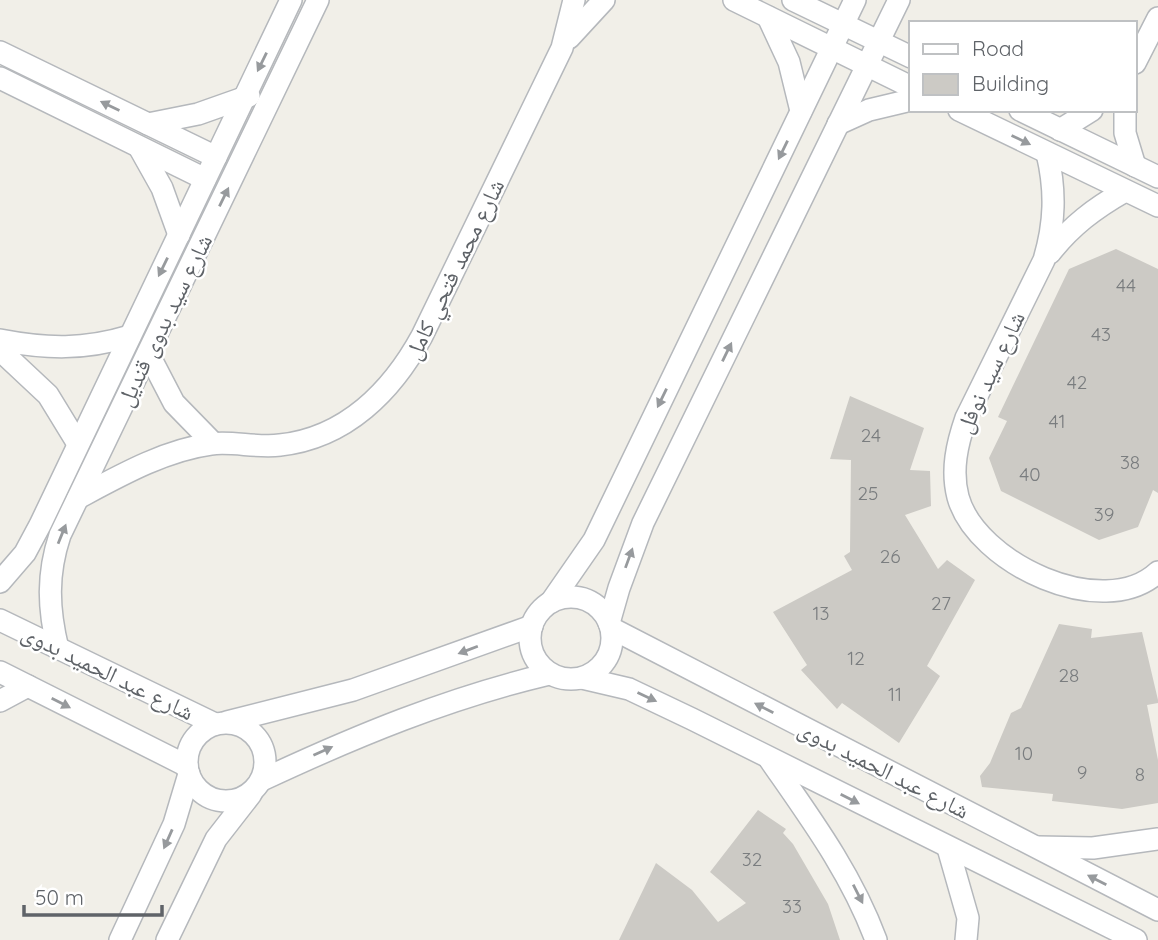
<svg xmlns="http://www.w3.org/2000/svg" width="1158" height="940" font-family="Quicksand,'Noto Naskh Arabic',sans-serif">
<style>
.building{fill:#cccac5}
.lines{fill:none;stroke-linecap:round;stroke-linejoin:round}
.street-casing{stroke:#b5b8bc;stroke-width:24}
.street{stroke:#fff;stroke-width:21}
.oneway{fill:#979a9d}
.labels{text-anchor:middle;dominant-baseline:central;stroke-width:5;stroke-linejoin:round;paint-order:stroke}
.number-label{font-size:19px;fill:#7a7d7f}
.street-label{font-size:23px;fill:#5f6368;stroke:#fff}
</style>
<rect width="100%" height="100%" fill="#f1efe8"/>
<g class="building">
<path d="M 1116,249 L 1158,269 L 1158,493 L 1153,490 L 1138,527 L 1099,540 L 1001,491 L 989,458 L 1007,421 L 998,417 L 1069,269 Z"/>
<path d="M 850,396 L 924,428 L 910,470 L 930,471 L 931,506 L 905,515 L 938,569 L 947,560 L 975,580 L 927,666 L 940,676 L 899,743 L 842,703 L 837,709 L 801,670 L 807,665 L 773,612 L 852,570 L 844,556 L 850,552 L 851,460 L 830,459 Z"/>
<path d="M 1059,624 L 1092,629 L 1091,638 L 1142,632 L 1158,700 L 1158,703 L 1147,705 L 1158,760 L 1158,803 L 1122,809 L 1052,801 L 1053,794 L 982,787 L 980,776 L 990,763 L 1011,713 L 1021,708 Z"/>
<path d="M 758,810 L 786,829 L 783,833 L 793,844 L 828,904 L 840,940 L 619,940 L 656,863 L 692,890 L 718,922 L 746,903 L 710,872 Z"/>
</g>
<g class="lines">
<defs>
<g id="street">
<path d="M 734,0 L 911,87"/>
<path d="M 793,0 L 911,57"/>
<path d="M 768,17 L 789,62 L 801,111"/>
<path d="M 569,38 L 604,0"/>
<path d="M 0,52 L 216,157"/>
<path d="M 1135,63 L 1158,18"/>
<path d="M 0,78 L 205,179"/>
<path d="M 959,110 L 1158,206"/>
<path d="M 1020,110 L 1158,177"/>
<path d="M 1125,110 L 1125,133 L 1135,166"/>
<path d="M 148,124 L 198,114 L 249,96"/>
<path d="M 838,124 L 869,110 L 911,100"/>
<path d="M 1060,130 L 1092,110"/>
<path d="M 139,147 L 162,188 L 179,235"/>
<path d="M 1047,153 C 1056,191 1055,223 1044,260 L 966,418 C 957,444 951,470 958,497 C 976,563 1103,623 1158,572"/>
<path d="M 1050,253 C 1071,226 1095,208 1125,191"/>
<path d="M 0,340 C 47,349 84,350 130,336"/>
<path d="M 0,350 L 48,395 L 78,444"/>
<path d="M 148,353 L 174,403 L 213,443"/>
<path d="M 78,498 C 119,476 165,450 211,444 C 231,441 258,448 280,445 C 346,438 392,391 422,336 L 562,48 L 574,0"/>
<path d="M 0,582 L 25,553 L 40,525 L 291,0"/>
<circle cx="571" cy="638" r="41"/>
<path d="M 551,602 L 594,540 L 855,0"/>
<path d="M 0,620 L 215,724"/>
<path d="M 609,623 L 619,588 L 643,523 L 899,0"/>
<path d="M 611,628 L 1158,910"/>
<path d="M 58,649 C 48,608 47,574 60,535 L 318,0"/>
<path d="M 0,672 L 187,766"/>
<path d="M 582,678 L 629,689 L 692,719 L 1136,940"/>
<path d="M 0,701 L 28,686"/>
<path d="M 227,722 L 353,690 L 532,626"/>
<circle cx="226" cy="762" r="39"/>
<path d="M 770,760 C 811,819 851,873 876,940"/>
<path d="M 262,780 C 356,736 448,698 549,674"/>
<path d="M 1038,847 L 1093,848 L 1158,839"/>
<path d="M 948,848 L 968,918 L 966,940"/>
<path d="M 120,940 L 174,824 L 189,774"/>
<path d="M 167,940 L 216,839 L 251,794"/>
</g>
</defs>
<use href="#street" class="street-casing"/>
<use href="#street" class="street"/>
</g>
<defs><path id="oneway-solid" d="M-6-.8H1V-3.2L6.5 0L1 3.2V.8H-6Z" transform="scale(1.75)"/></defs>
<g class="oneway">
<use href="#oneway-solid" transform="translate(262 62) rotate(116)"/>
<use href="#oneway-solid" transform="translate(110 106) rotate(-154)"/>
<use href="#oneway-solid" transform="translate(1021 140) rotate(26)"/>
<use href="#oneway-solid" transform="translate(783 150) rotate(116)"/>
<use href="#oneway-solid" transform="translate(224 197) rotate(-64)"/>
<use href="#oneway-solid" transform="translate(163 267) rotate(116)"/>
<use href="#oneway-solid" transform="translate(727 352) rotate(-64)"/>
<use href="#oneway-solid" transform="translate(662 398) rotate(116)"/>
<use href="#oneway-solid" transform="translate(62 534) rotate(-68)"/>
<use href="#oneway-solid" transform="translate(629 558) rotate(-70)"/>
<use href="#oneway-solid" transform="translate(468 650) rotate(159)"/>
<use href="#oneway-solid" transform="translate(647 697) rotate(25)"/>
<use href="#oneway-solid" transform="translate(61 703) rotate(27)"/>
<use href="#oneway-solid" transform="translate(764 708) rotate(-153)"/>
<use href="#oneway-solid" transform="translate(323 751) rotate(-24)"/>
<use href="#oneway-solid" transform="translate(850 799) rotate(27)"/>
<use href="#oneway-solid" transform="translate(168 839) rotate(114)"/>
<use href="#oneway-solid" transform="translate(1097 880) rotate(-153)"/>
<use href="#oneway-solid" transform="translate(858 894) rotate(63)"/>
</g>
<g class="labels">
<g class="number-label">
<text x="1126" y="285">44</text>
<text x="1101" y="334">43</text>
<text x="1077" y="382">42</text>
<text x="1057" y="421">41</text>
<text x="871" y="435">24</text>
<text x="1130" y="462">38</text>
<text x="1030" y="474">40</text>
<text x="868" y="493">25</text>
<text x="1104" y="514">39</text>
<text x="890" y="556">26</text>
<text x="941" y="603">27</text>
<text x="821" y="613">13</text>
<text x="856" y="658">12</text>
<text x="1069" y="675">28</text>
<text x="895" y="694">11</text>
<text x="1024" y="753">10</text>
<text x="1082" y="772">9</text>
<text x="1140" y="774">8</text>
<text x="752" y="859">32</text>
<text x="792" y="906">33</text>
</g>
<g class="street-label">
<text transform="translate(454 269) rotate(-64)">شارع محمد فتحي كامل</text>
<text transform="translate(164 320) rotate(-64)">شارع سيد بدوى قنديل</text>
<text transform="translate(990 372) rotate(-65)">شارع سيد نوفل</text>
<text transform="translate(108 672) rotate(26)">شارع عبد الحميد بدوى</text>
<text transform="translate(884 769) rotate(27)">شارع عبد الحميد بدوى</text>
</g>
</g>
<rect x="909" y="21" width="228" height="91" fill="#ffffff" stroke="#bfc1c3" stroke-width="2"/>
<rect x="923" y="44" width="35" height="10" fill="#ffffff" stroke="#bfc1c3" stroke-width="2"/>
<text x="972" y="56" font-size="21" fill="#5f6368">Road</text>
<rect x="923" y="74" width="35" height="21" fill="#cccac5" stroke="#bfc1c3" stroke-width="2"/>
<text x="972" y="91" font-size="21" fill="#5f6368">Building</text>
<path d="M24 905v10h138v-10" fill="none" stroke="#5f6368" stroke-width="3.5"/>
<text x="35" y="905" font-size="21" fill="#5f6368" stroke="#ffffff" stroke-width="5" paint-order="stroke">50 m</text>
</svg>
